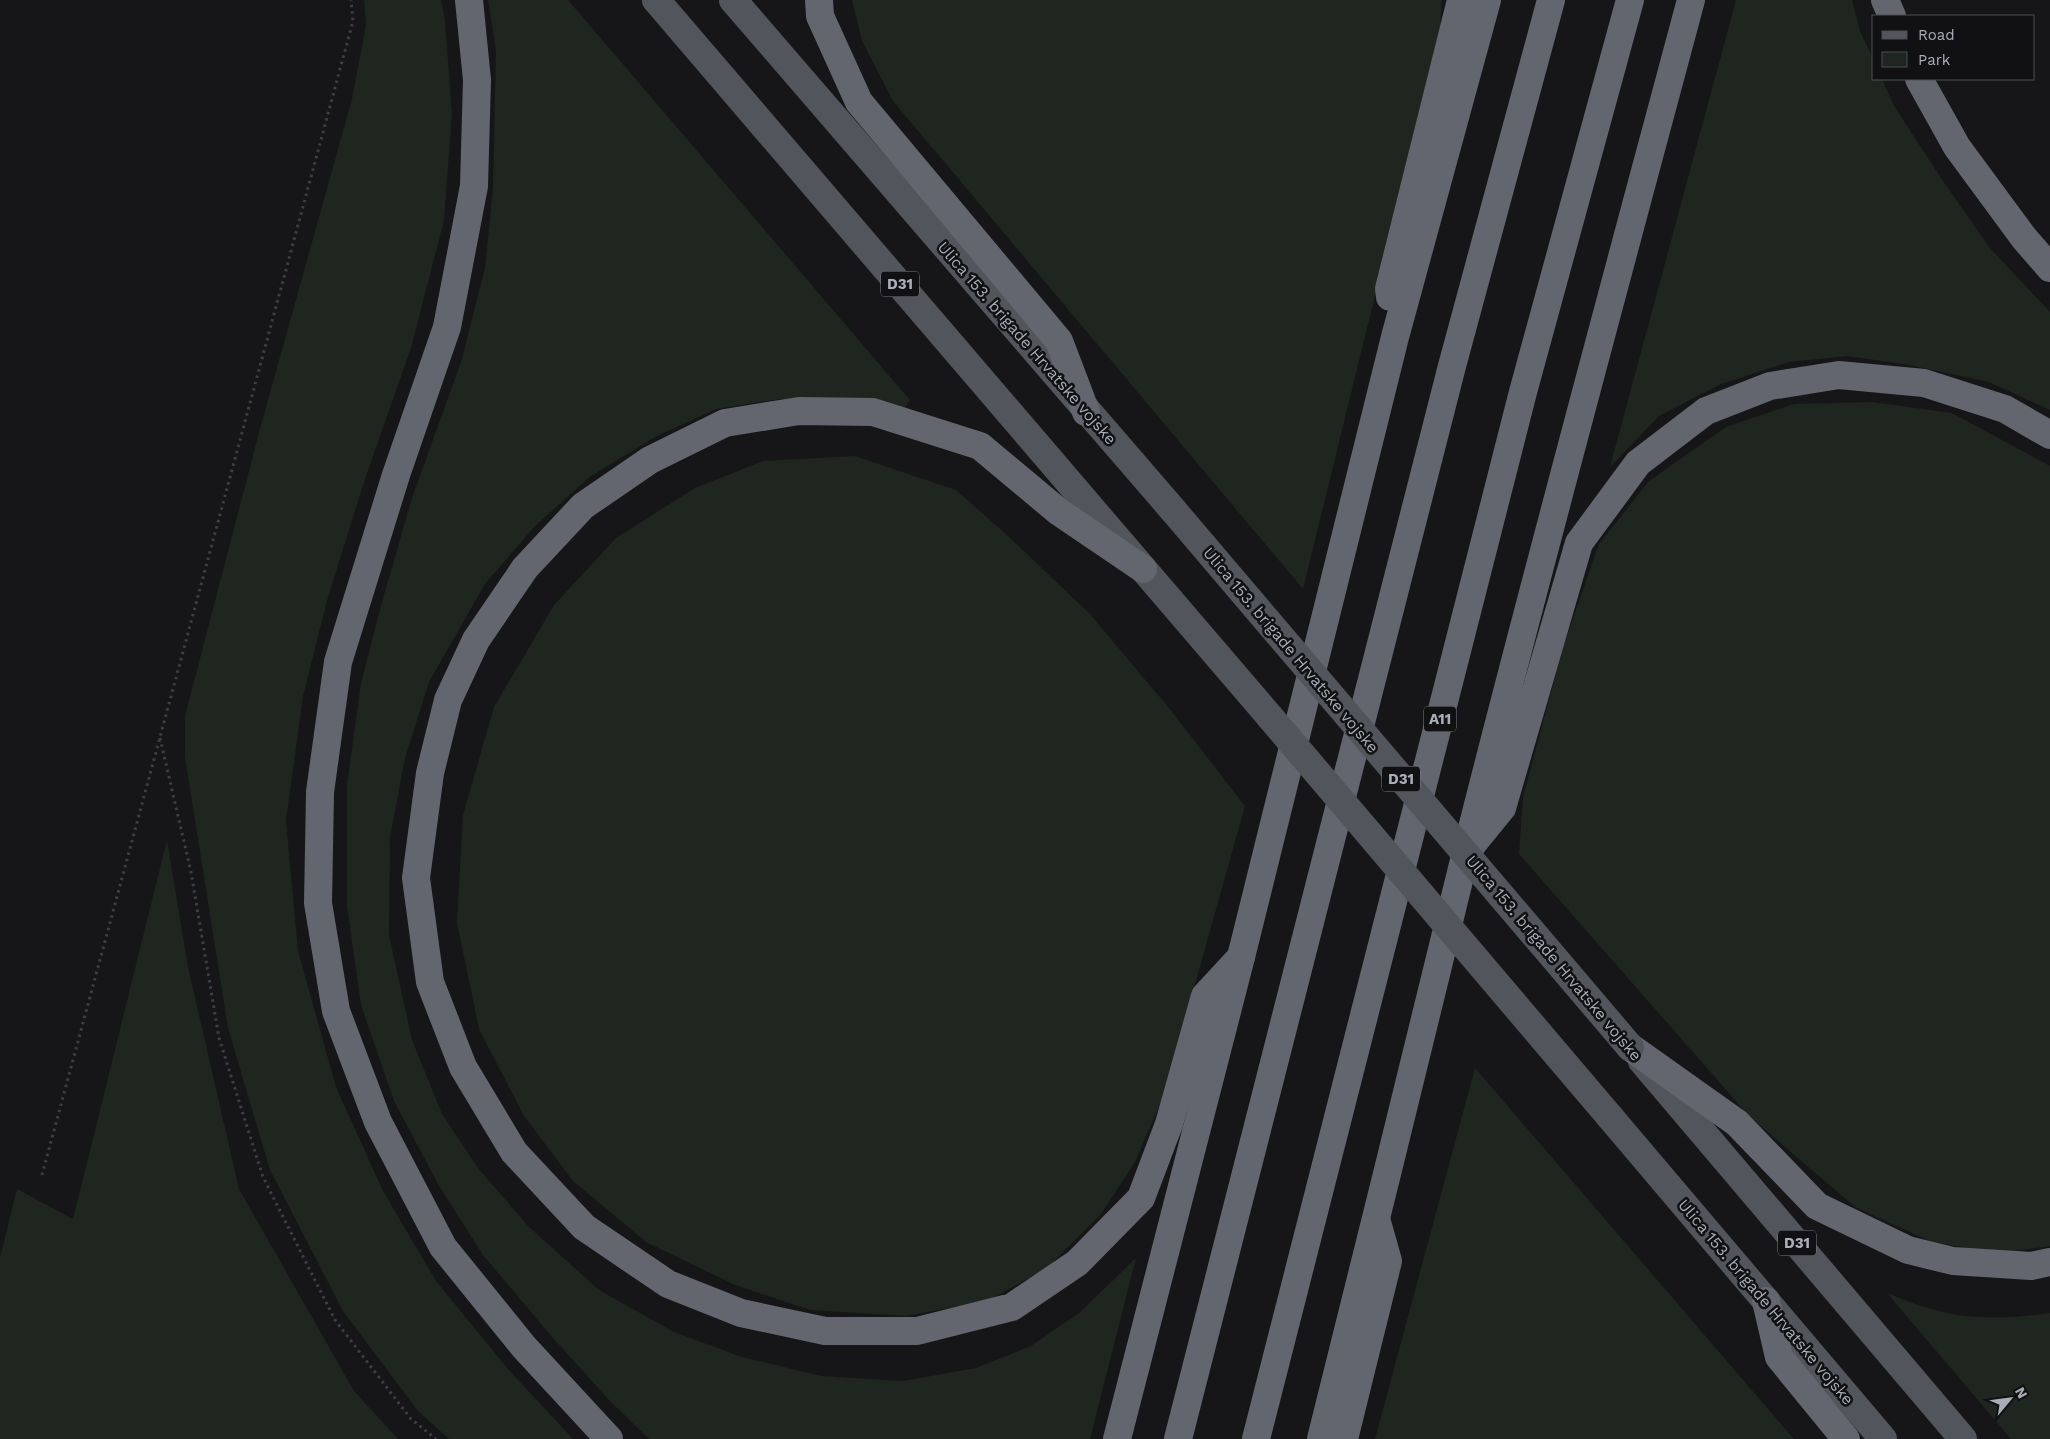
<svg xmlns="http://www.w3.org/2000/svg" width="2050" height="1439" font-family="'Work Sans',sans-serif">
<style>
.green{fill:#1e261f}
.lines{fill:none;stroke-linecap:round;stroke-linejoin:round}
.path{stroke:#3d3f44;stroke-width:3;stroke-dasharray:2.5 4;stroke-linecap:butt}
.primary{stroke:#53555c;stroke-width:28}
.motorway{stroke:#63666e;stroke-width:28}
.primary-bridge{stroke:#53555c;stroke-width:28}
.labels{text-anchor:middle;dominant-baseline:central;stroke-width:5;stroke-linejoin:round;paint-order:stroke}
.shield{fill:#111113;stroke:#7b7e86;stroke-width:1}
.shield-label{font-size:15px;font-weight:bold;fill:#a8adb8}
.street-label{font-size:16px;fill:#a8adb8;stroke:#111113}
</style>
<rect width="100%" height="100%" fill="#161618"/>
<g class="green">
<path d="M 364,0 L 441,0 L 445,21 L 452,114 L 444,220 L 411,348 L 366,476 L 328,597 L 303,696 L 286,821 L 298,951 L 336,1087 L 383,1191 L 436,1281 L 508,1369 L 573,1439 L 449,1439 L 418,1411 L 343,1311 L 270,1170 L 228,1028 L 185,757 L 185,716 L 261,425 L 352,99 L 366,25 Z"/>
<path d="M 488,0 L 568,0 L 910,400 L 905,408 L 852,400 L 780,399 L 716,409 L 657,436 L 591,476 L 535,526 L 485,584 L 429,682 L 405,758 L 390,838 L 389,935 L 412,1040 L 442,1114 L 478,1168 L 528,1226 L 599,1290 L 674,1332 L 742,1357 L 821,1376 L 903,1381 L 976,1368 L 1031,1346 L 1079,1313 L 1136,1258 L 1090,1439 L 649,1439 L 610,1401 L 552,1337 L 483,1255 L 438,1184 L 394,1101 L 361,1005 L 347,906 L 347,785 L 361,683 L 382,602 L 412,498 L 461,362 L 485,268 L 493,187 L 496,50 Z"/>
<path d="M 852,0 L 1442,0 L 1440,31 L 1303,589 L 893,101 L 862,41 Z"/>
<path d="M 1736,0 L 1852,0 L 1860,31 L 1874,61 L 1874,79 L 1882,79 L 1894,106 L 1941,178 L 1990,248 L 2050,312 L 2050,410 L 1989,382 L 1909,365 L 1848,356 L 1789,362 L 1721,384 L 1659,416 L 1610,467 Z"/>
<path d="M 1872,402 L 1952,413 L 2050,466 L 2050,1246 L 1998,1253 L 1932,1242 L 1855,1207 L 1749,1116 L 1519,854 L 1523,797 L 1564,644 L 1599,544 L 1649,481 L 1726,427 L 1794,404 Z"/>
<path d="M 855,456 L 956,490 L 1008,536 L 1090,614 L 1169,708 L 1245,806 L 1164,1095 L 1135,1162 L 1101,1214 L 1048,1267 L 988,1301 L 906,1316 L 810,1310 L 735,1285 L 646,1242 L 573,1181 L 524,1116 L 479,1029 L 457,923 L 463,815 L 494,707 L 554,605 L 616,538 L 695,488 L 763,461 Z"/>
<path d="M 167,840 L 188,967 L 239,1189 L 354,1391 L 398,1439 L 0,1439 L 0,1258 L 17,1189 L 73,1219 Z"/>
<path d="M 1475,1068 L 1794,1439 L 1375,1439 Z"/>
<path d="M 1887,1293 C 1912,1303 1938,1313 1965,1316 C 1993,1319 2023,1317 2050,1313 L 2050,1439 L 2011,1439 Z"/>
</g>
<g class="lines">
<g class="path">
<path d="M 160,738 L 191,872 L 219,1038 L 263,1177 L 335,1320 L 411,1419 L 436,1439"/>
<path d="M 42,1175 L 353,21 L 351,0"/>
</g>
<g class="primary">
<path d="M 656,0 L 1270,717"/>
<path d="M 733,0 L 1173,510"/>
<path d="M 1642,1061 L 1963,1439"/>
<path d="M 1610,1117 L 1883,1439"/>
</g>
<g class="motorway">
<path d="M 469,0 L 477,80 L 474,186 L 447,327 L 396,475 L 338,662 L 320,792 L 318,903 L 336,1011 L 378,1122 L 443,1247 L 524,1347 L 609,1439"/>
<path d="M 819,0 L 820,16 L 859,102 L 1059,341 L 1086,412"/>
<path d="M 1885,0 L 1892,16"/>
<path d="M 1919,79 L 1957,147 L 2024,238 L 2050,268"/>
<path d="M 1390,297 L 1389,289 L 1461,0"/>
<path d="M 1143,569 L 1059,512 L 980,446 L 873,412 L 799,411 L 725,423 L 650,460 L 583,506 L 525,568 L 476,640 L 448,700 L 430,773 L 416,878 L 430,982 L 463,1067 L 514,1152 L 584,1227 L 668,1284 L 741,1313 L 825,1331 L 917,1331 L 1012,1307 L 1077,1263 L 1141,1198 L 1169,1124 L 1205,996 L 1241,957"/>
<path d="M 1471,846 L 1502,808 L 1579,543 L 1638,463 L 1706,411 L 1770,386 L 1839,375 L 1924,383 L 2005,409 L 2050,435"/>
<path d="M 1630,1047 L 1737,1123 L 1817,1206 L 1908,1250 L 1953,1261 L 2031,1266 L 2050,1262"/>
<path d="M 1766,1301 L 1779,1357 L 1846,1439"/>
<path d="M 1117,1439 L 1241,957 L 1395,337 L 1487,0"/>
<path d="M 1178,1439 L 1452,366 L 1551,0"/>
<path d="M 1256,1439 L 1523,392 L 1630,0"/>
<path d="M 1321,1439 C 1371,1244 1417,1047 1466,852 C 1538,567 1615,284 1691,0"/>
<path d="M 1344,1439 L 1388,1261 L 1377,1222"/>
</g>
<g class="primary-bridge">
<path d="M 1173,510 L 1630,1047"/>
<path d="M 1270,717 L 1610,1117"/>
</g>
</g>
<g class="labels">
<g class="shield">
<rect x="881" y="271.5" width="38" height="25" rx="4"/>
<rect x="1424" y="706.5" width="32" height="25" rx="4"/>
<rect x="1382" y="766.5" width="38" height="25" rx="4"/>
<rect x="1778" y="1230.5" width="38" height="25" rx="4"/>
</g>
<g class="shield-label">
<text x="900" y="284">D31</text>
<text x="1440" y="719">A11</text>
<text x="1401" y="779">D31</text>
<text x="1797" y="1243">D31</text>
</g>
<g class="street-label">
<text transform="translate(1027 343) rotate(49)">Ulica 153. brigade Hrvatske vojske</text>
<text transform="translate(1291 650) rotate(50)">Ulica 153. brigade Hrvatske vojske</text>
<text transform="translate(1554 958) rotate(50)">Ulica 153. brigade Hrvatske vojske</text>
<text transform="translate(1766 1302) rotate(50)">Ulica 153. brigade Hrvatske vojske</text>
</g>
</g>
<rect x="1872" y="15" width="162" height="65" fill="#111113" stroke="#4d4f55"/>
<rect x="1882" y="31" width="25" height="8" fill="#53555c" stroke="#4d4f55"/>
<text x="1918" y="40" font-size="15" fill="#a8adb8">Road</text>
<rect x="1882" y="52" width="25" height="15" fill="#1e261f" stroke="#4d4f55"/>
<text x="1918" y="65" font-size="15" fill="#a8adb8">Park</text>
<g transform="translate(2010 1399) rotate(61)" stroke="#111113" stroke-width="4" paint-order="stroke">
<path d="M0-4L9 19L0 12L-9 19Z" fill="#a8adb8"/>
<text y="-8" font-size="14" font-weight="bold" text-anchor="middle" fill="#a8adb8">N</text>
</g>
</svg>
